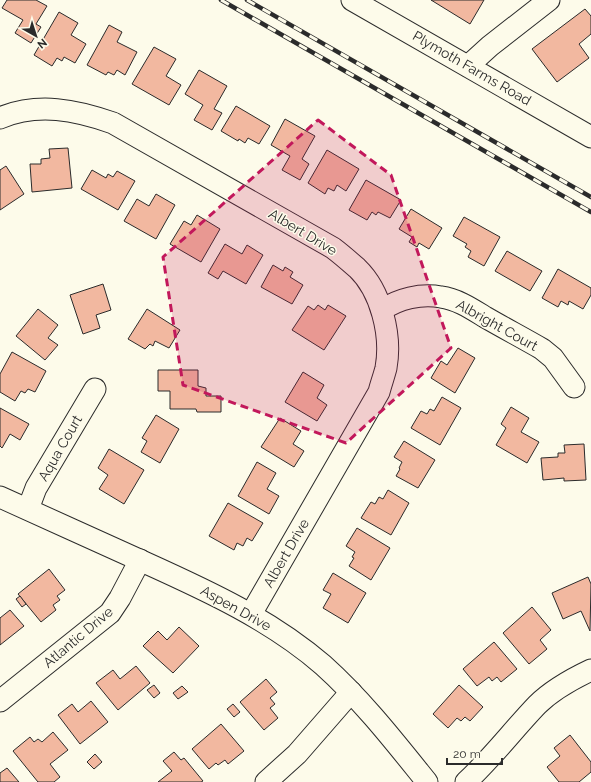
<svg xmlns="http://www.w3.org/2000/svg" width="591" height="782" font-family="Raleway,sans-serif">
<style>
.building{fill:#f2b8a0;stroke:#2b2b2b}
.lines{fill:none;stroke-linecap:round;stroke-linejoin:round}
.minor-casing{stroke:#2b2b2b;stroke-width:23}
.minor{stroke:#fdfbea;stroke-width:21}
.rail-casing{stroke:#2b2b2b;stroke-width:4.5}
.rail{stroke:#fdfbea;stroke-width:3;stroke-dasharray:9;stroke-linecap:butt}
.marked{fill:#c2185b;fill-opacity:0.2;stroke:#c2185b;stroke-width:3;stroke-dasharray:8 5;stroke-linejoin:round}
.labels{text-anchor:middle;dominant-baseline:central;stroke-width:3;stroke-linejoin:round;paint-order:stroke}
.street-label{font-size:14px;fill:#2b2b2b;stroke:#fdfbea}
</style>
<rect width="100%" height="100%" fill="#fdfbea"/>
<g class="building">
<path d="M 7,0 L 36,0 L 47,6 L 36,24 L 41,27 L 31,43 L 15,33 L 23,20 L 2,8 Z"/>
<path d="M 431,0 L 484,0 L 470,24 Z"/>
<path d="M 585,9 L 591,16 L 591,34 L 579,44 L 589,58 L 557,82 L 532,49 Z"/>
<path d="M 59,12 L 78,23 L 71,35 L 86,44 L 75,63 L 64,57 L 62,61 L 57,58 L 52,66 L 34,55 Z"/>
<path d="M 109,25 L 122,32 L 117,42 L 137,52 L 125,75 L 117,70 L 114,75 L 108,72 L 106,75 L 87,65 Z"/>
<path d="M 154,47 L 176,59 L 166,76 L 181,85 L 169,105 L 132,84 Z"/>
<path d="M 199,70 L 227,86 L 214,109 L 222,113 L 212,130 L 194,120 L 203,105 L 185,94 Z"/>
<path d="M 236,106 L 270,126 L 259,144 L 248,138 L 245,143 L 239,139 L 238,141 L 221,131 Z"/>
<path d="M 285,119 L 315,136 L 302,159 L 309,164 L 300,180 L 282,170 L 290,156 L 271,145 Z"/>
<path d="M 68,148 L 72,188 L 32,192 L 30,164 L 41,164 L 41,159 L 50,158 L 49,149 Z"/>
<path d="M 327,150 L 359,169 L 346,191 L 337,185 L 334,191 L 328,188 L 325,194 L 308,183 Z"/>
<path d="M 6,166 L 24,194 L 0,210 L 0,170 Z"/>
<path d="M 92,170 L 106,178 L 108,174 L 113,177 L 117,171 L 135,181 L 118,210 L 81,189 Z"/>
<path d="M 366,180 L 401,200 L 390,218 L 378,212 L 376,215 L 372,212 L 367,220 L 349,210 Z"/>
<path d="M 156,194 L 175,205 L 156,239 L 124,221 L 137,199 L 149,206 Z"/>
<path d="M 411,209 L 442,228 L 429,249 L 419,243 L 417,247 L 409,242 L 412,237 L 399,229 Z"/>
<path d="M 197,215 L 220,229 L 201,262 L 170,244 L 184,221 L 191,225 Z"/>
<path d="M 464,217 L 500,237 L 484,266 L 468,257 L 471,251 L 465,247 L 467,244 L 453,236 Z"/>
<path d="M 225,244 L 242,254 L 247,245 L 263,255 L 246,284 L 223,271 L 218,279 L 208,273 Z"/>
<path d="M 507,251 L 542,271 L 530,291 L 495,271 Z"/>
<path d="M 273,265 L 283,271 L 285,267 L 293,272 L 290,277 L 303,285 L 292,304 L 261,287 Z"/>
<path d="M 558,269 L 591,288 L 591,295 L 583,309 L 569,301 L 568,305 L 561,301 L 558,307 L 542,298 Z"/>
<path d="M 103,284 L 111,310 L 96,315 L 100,328 L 83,334 L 70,295 Z"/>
<path d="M 318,305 L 325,310 L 328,305 L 346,316 L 324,350 L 292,330 L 308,306 L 314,310 Z"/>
<path d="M 38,309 L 58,325 L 48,338 L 58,345 L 45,360 L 16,336 Z"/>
<path d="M 147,309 L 180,330 L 169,348 L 155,341 L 153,346 L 150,344 L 145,349 L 128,339 Z"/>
<path d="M 458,348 L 475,358 L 455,393 L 431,378 L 441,361 L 447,365 Z"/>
<path d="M 12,352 L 46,371 L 35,392 L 28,389 L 25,393 L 21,391 L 15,401 L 0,392 L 0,374 Z"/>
<path d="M 158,370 L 198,370 L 198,386 L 206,388 L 206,396 L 221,396 L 221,412 L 197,412 L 196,409 L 170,409 L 170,391 L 158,391 Z"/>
<path d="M 303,372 L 324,385 L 317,398 L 327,405 L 317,421 L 285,402 Z"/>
<path d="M 442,397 L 461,408 L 440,445 L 411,428 L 421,411 L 427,414 L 430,409 L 434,411 Z"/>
<path d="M 511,407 L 529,418 L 521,432 L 539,442 L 527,463 L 496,445 L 506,428 L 501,424 Z"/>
<path d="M 0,408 L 29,424 L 20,440 L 10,434 L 2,448 L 0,446 Z"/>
<path d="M 156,415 L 179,429 L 160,463 L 141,452 L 147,441 L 142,438 Z"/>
<path d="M 280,418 L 301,431 L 293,444 L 304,451 L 294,467 L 261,447 Z"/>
<path d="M 404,441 L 435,460 L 418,488 L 396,476 L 400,469 L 399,468 L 402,462 L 394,457 Z"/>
<path d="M 584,444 L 586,480 L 564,481 L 564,478 L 543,480 L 541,458 L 558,457 L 558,453 L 565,453 L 564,445 Z"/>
<path d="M 109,449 L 144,470 L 124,504 L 99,489 L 108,475 L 98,468 Z"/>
<path d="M 257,462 L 276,473 L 267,489 L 279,496 L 269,514 L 238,496 Z"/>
<path d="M 388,490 L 409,503 L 391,535 L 361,518 L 371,502 L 375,504 L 379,497 L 383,499 Z"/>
<path d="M 228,503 L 263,523 L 252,541 L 247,538 L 243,546 L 237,543 L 234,550 L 209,536 Z"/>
<path d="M 357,528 L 390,548 L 371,580 L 349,566 L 354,558 L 352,557 L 355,552 L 346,546 Z"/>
<path d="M 49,569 L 65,590 L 57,596 L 60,600 L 53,605 L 56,610 L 41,622 L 18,594 Z"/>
<path d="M 333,573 L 366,593 L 348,623 L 323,608 L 331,594 L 323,590 Z"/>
<path d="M 588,577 L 591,584 L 590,631 L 581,611 L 563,619 L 552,593 Z"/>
<path d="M 20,596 L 26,604 L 22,607 L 16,599 Z"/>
<path d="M 532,607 L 551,630 L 540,640 L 547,649 L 529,664 L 503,633 Z"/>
<path d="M 10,610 L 24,626 L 0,645 L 0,618 Z"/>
<path d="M 179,627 L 199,646 L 173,673 L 143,646 L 158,631 L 167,640 Z"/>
<path d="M 494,642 L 517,669 L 501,682 L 497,677 L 492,681 L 489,677 L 477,686 L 463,669 Z"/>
<path d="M 136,666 L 150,683 L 118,710 L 96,683 L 113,670 L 120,679 Z"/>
<path d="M 266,679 L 277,692 L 270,698 L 275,704 L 270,708 L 278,718 L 264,730 L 240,702 Z"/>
<path d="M 154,685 L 160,693 L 154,698 L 147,690 Z"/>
<path d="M 459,685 L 483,707 L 470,721 L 465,717 L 461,721 L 457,718 L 448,728 L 433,714 Z"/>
<path d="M 182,686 L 188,692 L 178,699 L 173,693 Z"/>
<path d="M 91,701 L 108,722 L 80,744 L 58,715 L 72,704 L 78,712 Z"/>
<path d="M 233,704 L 240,712 L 234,717 L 227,709 Z"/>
<path d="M 221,724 L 244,751 L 228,764 L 225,760 L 218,765 L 216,763 L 209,769 L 192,749 Z"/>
<path d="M 53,732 L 68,750 L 50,764 L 60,777 L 54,782 L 38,782 L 13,751 L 30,737 L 34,742 L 38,739 L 42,742 Z"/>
<path d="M 570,735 L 591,762 L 591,772 L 579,782 L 559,782 L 547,767 L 560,756 L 554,748 Z"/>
<path d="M 174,752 L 181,760 L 184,758 L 203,781 L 201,782 L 158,782 L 172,771 L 163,761 Z"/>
<path d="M 95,754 L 102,762 L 94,769 L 87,762 Z"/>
<path d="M 7,768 L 19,782 L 0,782 L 0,773 Z"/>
</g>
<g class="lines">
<defs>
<g id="minor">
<path d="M 352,0 L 591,137"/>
<path d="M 468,66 L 490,46 L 549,0"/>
<path d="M 0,118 C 38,102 76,110 113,123 L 333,248 C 341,254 349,261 357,268 C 381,291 392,335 386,368 C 384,376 381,384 379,392 L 251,614"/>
<path d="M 382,310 C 398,299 421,293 441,297 C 457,299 472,309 485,317 C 504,328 523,338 542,349 L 553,358 L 574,387"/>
<path d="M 0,497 C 49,519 97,541 146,563 C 208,591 271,620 323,665 C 362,700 394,741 427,782"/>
<path d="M 28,509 L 36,488 L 95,389"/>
<path d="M 0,701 L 110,613 L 120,598 L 140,560"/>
<path d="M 266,782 L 297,754 L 351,692"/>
<path d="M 466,782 C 492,758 513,730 537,705 C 552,690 572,679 591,670"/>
</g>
</defs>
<use href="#minor" class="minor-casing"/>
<use href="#minor" class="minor"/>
<defs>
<g id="rail">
<path d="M 221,0 L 591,212"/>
<path d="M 247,0 L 591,197"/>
</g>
</defs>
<use href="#rail" class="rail-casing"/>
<use href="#rail" class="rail"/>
</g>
<path class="marked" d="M 318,120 L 391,175 L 451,348 L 346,443 L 183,385 L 163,257 Z"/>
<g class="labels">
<g class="street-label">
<text transform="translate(472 68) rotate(30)">Plymoth Farms Road</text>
<text transform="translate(303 232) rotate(31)">Albert Drive</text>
<text transform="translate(497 325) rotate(29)">Albright Court</text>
<text transform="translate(60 448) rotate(-60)">Aqua Court</text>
<text transform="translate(286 553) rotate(-60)">Albert Drive</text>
<text transform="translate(236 608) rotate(29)">Aspen Drive</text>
<text transform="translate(78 637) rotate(-40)">Atlantic Drive</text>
</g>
</g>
<g transform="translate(36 36) rotate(141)" stroke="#fdfbea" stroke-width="3" paint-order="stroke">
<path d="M0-3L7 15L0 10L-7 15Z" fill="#2b2b2b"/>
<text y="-6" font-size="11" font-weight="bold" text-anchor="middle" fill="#2b2b2b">N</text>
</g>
<path d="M447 758v6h55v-6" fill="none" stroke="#2b2b2b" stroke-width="2"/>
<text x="453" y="758" font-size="12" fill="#2b2b2b" stroke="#fdfbea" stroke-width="3" paint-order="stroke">20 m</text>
</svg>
